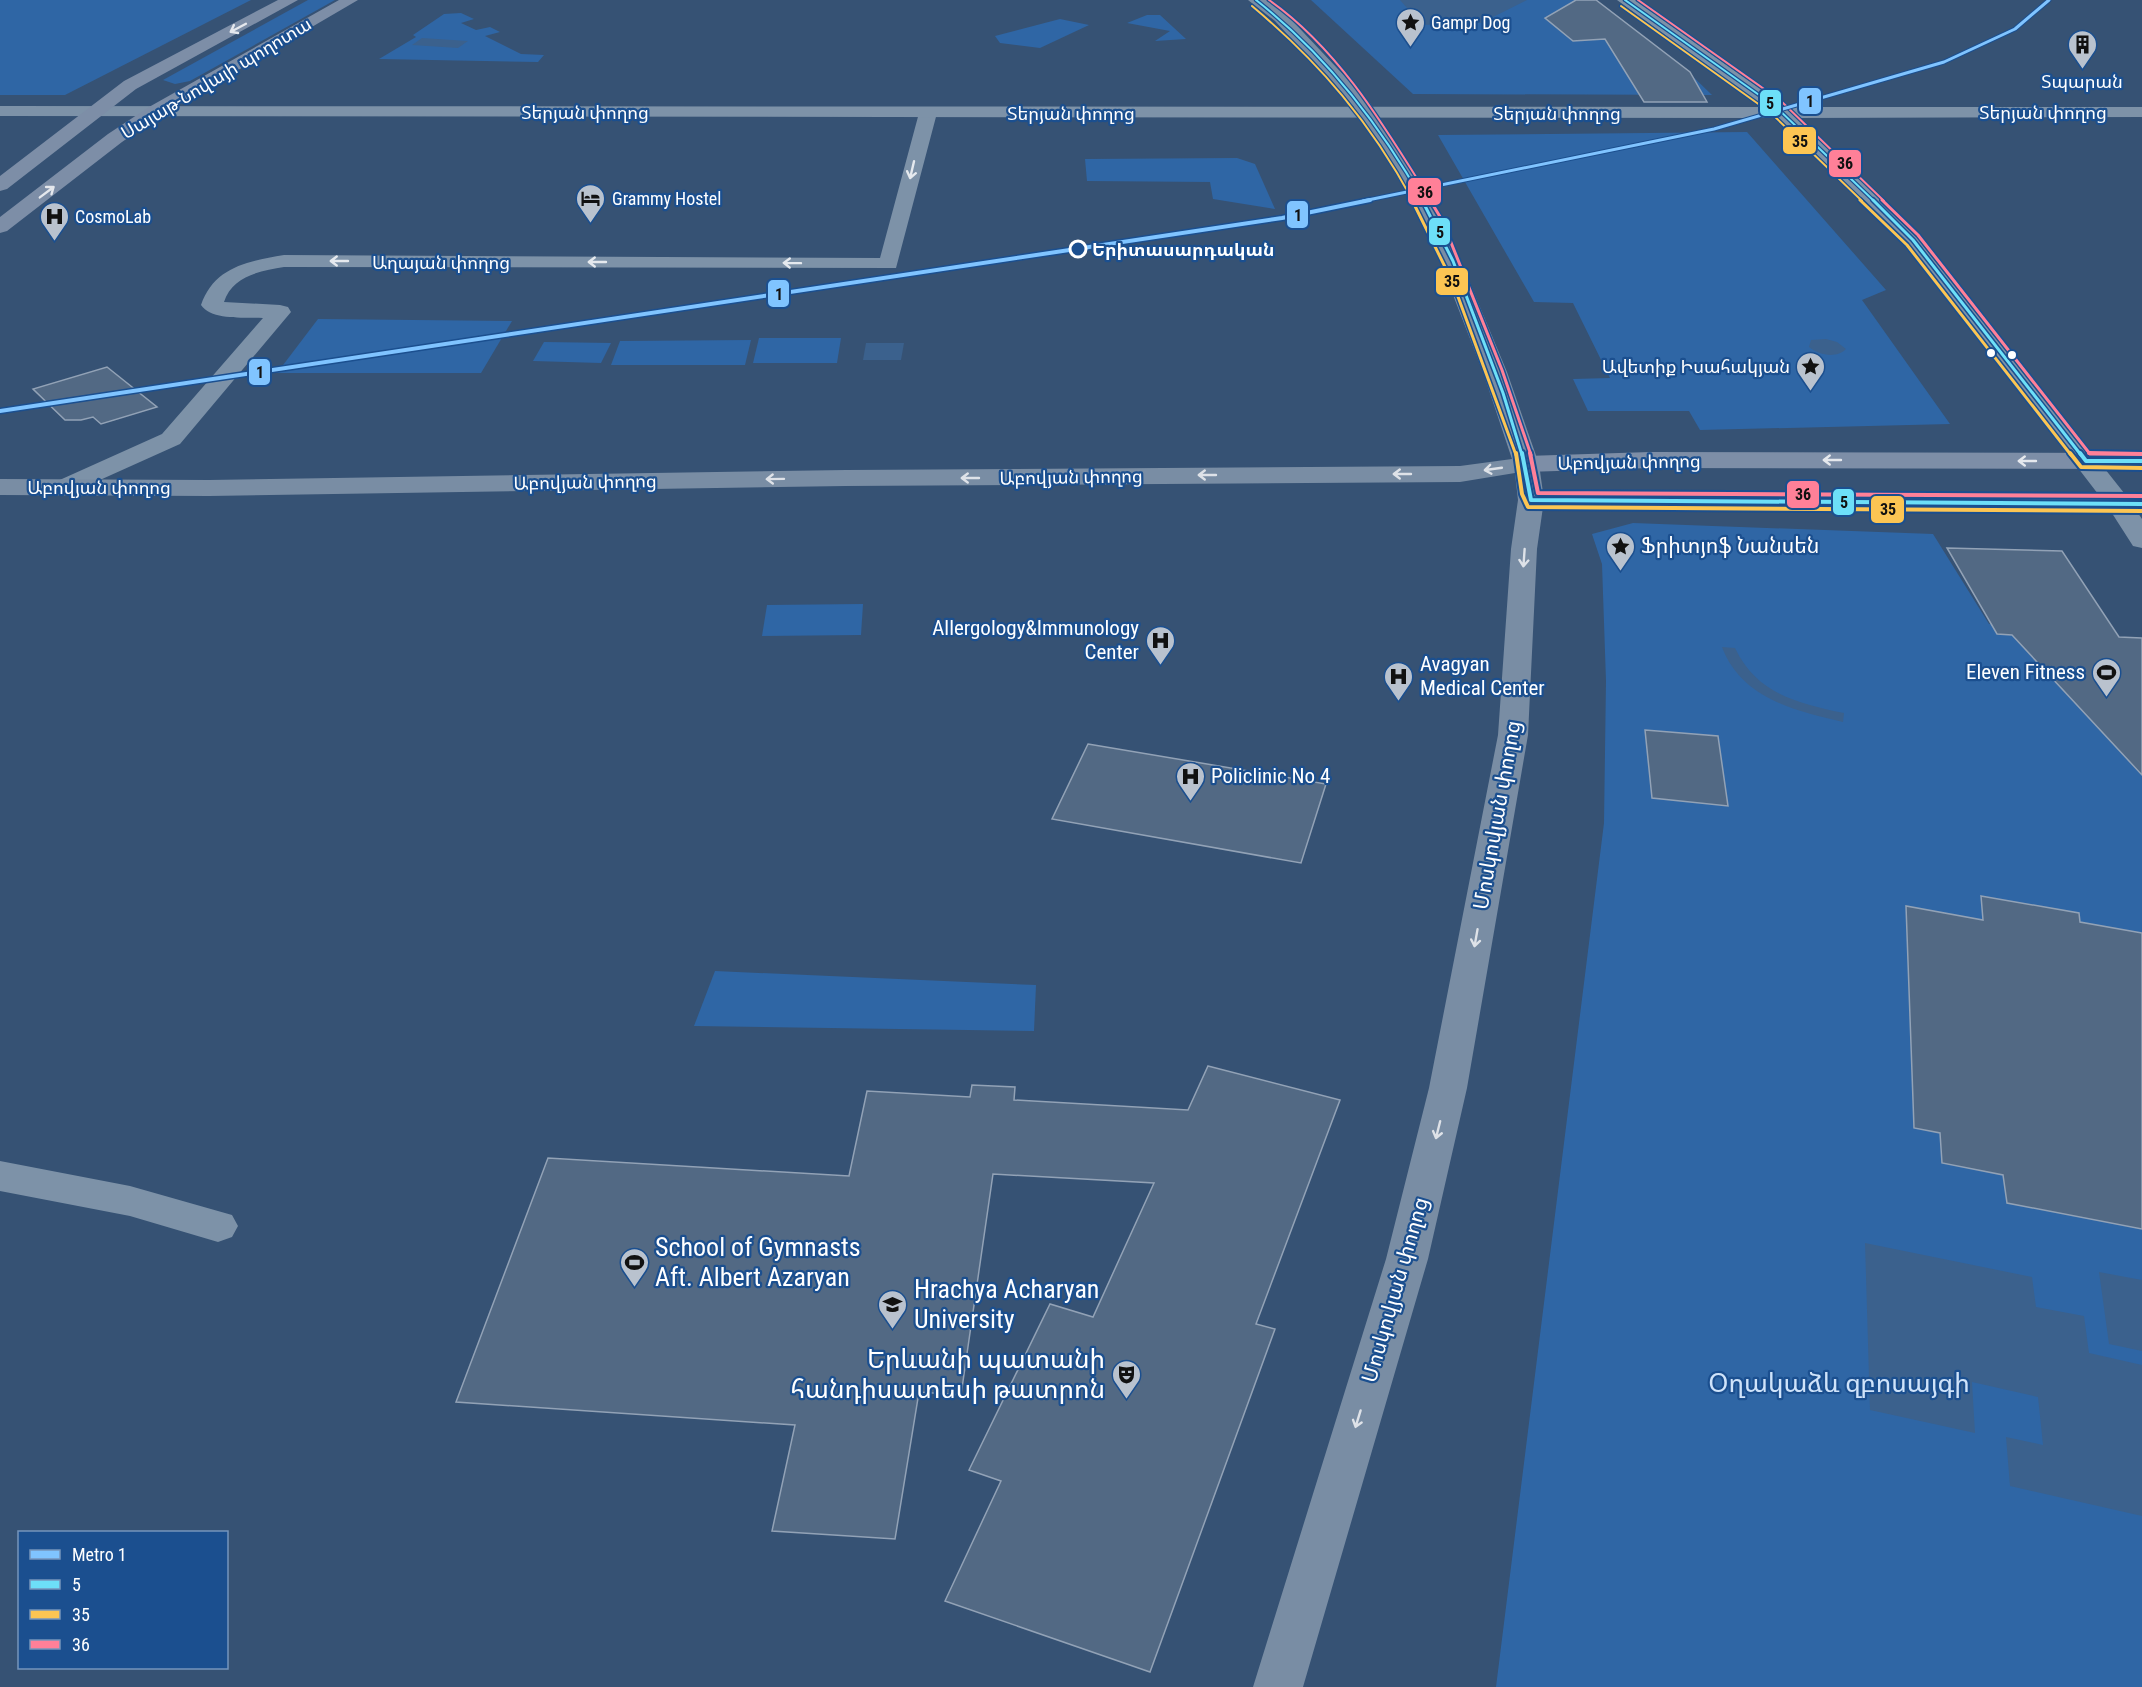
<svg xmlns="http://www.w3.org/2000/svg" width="2142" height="1687" font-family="'Roboto Condensed','Noto Sans Armenian',sans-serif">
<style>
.green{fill:#2f66a5}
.water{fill:#3b618d}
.building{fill:#526984;stroke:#92a2b6;stroke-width:1.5}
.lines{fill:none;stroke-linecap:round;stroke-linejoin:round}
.minor{fill:#7d92a8;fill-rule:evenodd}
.tertiary{fill:#7d92a8;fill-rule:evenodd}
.secondary{fill:#798da4;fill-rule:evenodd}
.primary{fill:#7d8ea7;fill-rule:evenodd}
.bus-1-far2-casing{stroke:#1b4f8f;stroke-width:4.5}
.bus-1-far1-casing{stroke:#1b4f8f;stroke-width:6}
.bus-1-casing{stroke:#1b4f8f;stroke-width:8}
.bus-2-far2-casing{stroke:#1b4f8f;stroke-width:4.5}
.bus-2-far1-casing{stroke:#1b4f8f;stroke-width:6}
.bus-2-casing{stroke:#1b4f8f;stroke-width:8}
.bus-3-far2-casing{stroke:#1b4f8f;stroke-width:4.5}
.bus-3-far1-casing{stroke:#1b4f8f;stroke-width:6}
.bus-3-casing{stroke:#1b4f8f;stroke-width:8}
.bus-1-far2{stroke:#6ddff8;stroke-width:2}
.bus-1-far1{stroke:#6ddff8;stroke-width:3}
.bus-1{stroke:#6ddff8;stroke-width:4}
.bus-2-far2{stroke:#fcc553;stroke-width:2}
.bus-2-far1{stroke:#fcc553;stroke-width:3}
.bus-2{stroke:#fcc553;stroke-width:4}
.bus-3-far2{stroke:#ff8098;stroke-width:2}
.bus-3-far1{stroke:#ff8098;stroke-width:3}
.bus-3{stroke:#ff8098;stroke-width:4}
.metro-1-far1-casing{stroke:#1b4f8f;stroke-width:5}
.metro-1-casing{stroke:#1b4f8f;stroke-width:7}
.metro-1-far1{stroke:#80c4ff;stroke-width:3}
.metro-1{stroke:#80c4ff;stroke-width:4}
.oneway{stroke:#e5e8ed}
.oneway2{stroke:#e5e9ee}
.oneway3{stroke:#dee2e8}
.stop-dot{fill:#1b4f8f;stroke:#fff;stroke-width:3}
.bus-dot{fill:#fff;stroke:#1b4f8f;stroke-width:2}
.labels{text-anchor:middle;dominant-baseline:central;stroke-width:4.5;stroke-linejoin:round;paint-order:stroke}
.far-poi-label{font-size:18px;fill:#fff;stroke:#1b4f8f;text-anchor:start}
.far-street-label{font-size:18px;fill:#fff;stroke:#1b4f8f}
.far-stop-label{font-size:18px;font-weight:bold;fill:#fff;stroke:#1b4f8f;text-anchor:start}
.poi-label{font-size:21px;fill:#fff;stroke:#1b4f8f;text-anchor:start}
.street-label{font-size:21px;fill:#fff;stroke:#1b4f8f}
.near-poi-label{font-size:26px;fill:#fff;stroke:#1b4f8f;text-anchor:start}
.near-park-label{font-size:26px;fill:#cfe3fa;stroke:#1b4f8f}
.line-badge{stroke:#1b4f8f;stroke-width:2}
.pale-badge-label{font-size:16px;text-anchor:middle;font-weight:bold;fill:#111}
</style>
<rect width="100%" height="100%" fill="#365274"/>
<g class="green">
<path d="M 0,0 L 251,0 L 65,95 L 0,95 Z"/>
<path d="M 308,0 L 335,0 L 190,81 L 175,84 L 163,80 Z"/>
<path d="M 1311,0 L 1589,0 L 1684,68 L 1712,95 L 1413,94 Z"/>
<path d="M 461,13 L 474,19 L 461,23 L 476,30 L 490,27 L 500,32 L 485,36 L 521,54 L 544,55 L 538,62 L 379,59 L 416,37 L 413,35 L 444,14 Z"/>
<path d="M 1147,15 L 1160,15 L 1186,39 L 1155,41 L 1170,31 L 1127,23 Z"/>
<path d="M 1060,19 L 1089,25 L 1040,48 L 1000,43 L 995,36 Z"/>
<path d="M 1747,132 L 1886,290 L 1862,300 L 1950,424 L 1700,430 L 1689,411 L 1588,411 L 1573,379 L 1610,378 L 1573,303 L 1534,302 L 1438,135 Z"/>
<path d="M 1237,158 L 1255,164 L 1275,209 L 1213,199 L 1210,182 L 1087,181 L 1085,159 Z"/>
<path d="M 318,319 L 319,319 L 512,321 L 481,373 L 277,373 Z"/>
<path d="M 759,338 L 841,338 L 837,363 L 753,363 Z"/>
<path d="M 751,340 L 745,365 L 611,365 L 620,341 Z"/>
<path d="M 544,342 L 611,343 L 601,363 L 533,361 Z"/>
<path d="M 1633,523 L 1933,534 L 1989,624 L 2105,631 L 2142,713 L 2142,1687 L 1496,1687 L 1604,823 L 1606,681 L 1602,564 L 1592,534 Z"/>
<path d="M 863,604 L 861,635 L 762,636 L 767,605 Z"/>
<path d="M 715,971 L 1036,985 L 1034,1031 L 694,1026 Z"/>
</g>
<g class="water">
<path d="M 1400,0 L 1527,0 L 1481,23 L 1422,25 Z"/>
<path d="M 422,38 L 468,41 L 458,48 L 412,45 Z"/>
<path d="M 1826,339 L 1837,342 L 1846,349 C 1836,359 1819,355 1809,347 L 1811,340 Z"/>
<path d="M 866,343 L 904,343 L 901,360 L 863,360 Z"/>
<path d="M 1722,647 L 1735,648 C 1757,694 1797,703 1844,713 L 1843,722 C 1795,711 1741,698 1722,647 Z"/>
<path d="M 1865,1243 L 2032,1277 L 2036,1307 L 2084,1316 L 2089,1353 L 2142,1365 L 2142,1516 L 2010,1486 L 2006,1437 L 2043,1445 L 2038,1397 L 1972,1382 L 1975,1433 L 1870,1410 Z"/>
<path d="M 2099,1272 L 2142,1280 L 2142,1351 L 2109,1344 Z"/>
</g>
<g class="building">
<path d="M 1576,0 L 1596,0 L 1690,72 L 1707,102 L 1644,102 L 1605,39 L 1573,41 L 1545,18 Z"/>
<path d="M 107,367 L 157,407 L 101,424 L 93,417 L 81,420 L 65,420 L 33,389 Z"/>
<path d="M 1947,548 L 2062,551 L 2119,637 L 2142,638 L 2142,775 L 2012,635 L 1997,634 Z"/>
<path d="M 1645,730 L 1718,736 L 1728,806 L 1652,798 Z"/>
<path d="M 1088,744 L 1326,784 L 1301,863 L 1052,819 Z"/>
<path d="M 1981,896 L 2079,913 L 2080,922 L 2142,933 L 2142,1229 L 2007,1203 L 2003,1175 L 1942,1163 L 1940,1133 L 1914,1128 L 1906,906 L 1983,920 Z"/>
<path d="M 1208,1066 L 1340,1100 L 1256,1324 L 1275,1329 L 1150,1672 L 945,1601 L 1001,1481 L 969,1470 L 1050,1304 L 1093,1317 L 1154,1183 L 993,1174 L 961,1395 L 919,1392 L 895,1539 L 772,1531 L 795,1425 L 456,1402 L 548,1158 L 849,1176 L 867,1091 L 970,1097 L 972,1085 L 1015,1087 L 1014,1100 L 1188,1110 Z"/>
</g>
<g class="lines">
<g class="minor">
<path d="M 928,108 L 937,113 L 896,268 L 284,267 C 260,271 232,276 224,302 L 280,305 L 288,307 L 291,312 L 180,444 L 71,493 L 62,496 L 53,493 L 49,488 L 53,483 L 162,434 L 263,318 C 246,317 212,321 201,305 C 214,267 248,261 284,255 L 880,258 L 919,113 Z"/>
<path d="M 0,1161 L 130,1186 L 232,1215 L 238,1226 L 232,1237 L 218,1242 L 130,1216 L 0,1191 Z"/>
</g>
<path class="tertiary" d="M 1617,0 L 1635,0 L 1786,107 L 2142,107 L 2142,117 L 1797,118 L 1920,236 L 2128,498 L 2142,519 L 2142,548 L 2133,546 L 2108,507 L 1906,244 L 1777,118 L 0,116 L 0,106 L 1764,107 Z"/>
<path class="secondary" d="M 1248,0 L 1266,0 L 1287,15 L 1370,103 L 1445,223 L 1507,372 L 1539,464 L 1544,500 L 1537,549 L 1528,735 L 1467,1088 L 1428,1259 L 1303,1687 L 1253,1687 L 1386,1259 L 1429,1088 L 1498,735 L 1511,549 L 1518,500 L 1515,473 L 1460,482 L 846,486 L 209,496 L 0,495 L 0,479 L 209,480 L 846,470 L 1460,466 L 1512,459 L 1483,372 L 1425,223 L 1357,110 L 1275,21 Z"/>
<g class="primary">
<path d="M 278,0 L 298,0 L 136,89 L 7,189 L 0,191 L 0,176 L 124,81 Z"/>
<path d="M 339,0 L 358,0 L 161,115 L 122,142 L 7,231 L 0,233 L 0,217 L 108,134 L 149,107 Z"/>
<path d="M 1650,452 L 2142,453 L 2142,469 L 1650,468 L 1526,472 L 1517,469 L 1513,464 L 1517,459 L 1526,456 Z"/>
<path d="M 1531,492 L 2142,496 L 2142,512 L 1531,508 L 1522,506 L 1518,500 L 1522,494 Z"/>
</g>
<defs>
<g id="bus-1-far2">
<path d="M 1256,0 C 1326,55 1379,123 1423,201"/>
<path d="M 1625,0 L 1776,107 L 1874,201"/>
</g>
<g id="bus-1-far1">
<path d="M 1422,200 L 1453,261 L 1503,393 L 1522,455"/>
<path d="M 1873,200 L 1913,240 L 2081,455"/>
</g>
<g id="bus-1">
<path d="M 1522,453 L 1531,500 L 2142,504"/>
<path d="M 2080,453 L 2086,461 L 2142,461"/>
</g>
<g id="bus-2-far2">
<path d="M 1252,6 C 1320,63 1371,123 1413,201"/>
<path d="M 1621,6 L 1771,113 L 1862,201"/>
</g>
<g id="bus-2-far1">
<path d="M 1412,200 L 1453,283 L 1516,455"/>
<path d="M 1860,200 L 1907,245 L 2071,455"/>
</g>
<g id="bus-2">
<path d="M 1516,453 L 1522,494 L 1528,507 L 2142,511"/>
<path d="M 2070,453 L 2081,467 L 2142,468"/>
</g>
<g id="bus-3-far2">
<path d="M 1269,0 C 1340,50 1386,129 1431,201"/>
<path d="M 1638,0 L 1781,101 L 1884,201"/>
</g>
<g id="bus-3-far1">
<path d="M 1430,200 L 1442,220 L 1502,370 L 1531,455"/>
<path d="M 1882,200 L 1918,235 L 2090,454 L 2142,454"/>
</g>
<g id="bus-3">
<path d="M 1530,453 L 1538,493 L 2142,496"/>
<path d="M 2089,453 L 2142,454"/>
</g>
</defs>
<use href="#bus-1-far2" class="bus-1-far2-casing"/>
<use href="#bus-1-far1" class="bus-1-far1-casing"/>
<use href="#bus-1" class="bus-1-casing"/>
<use href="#bus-2-far2" class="bus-2-far2-casing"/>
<use href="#bus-2-far1" class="bus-2-far1-casing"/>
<use href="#bus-2" class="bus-2-casing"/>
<use href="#bus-3-far2" class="bus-3-far2-casing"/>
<use href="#bus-3-far1" class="bus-3-far1-casing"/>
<use href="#bus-3" class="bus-3-casing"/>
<use href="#bus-1-far2" class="bus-1-far2"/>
<use href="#bus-1-far1" class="bus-1-far1"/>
<use href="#bus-1" class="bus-1"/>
<use href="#bus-2-far2" class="bus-2-far2"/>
<use href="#bus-2-far1" class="bus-2-far1"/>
<use href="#bus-2" class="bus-2"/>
<use href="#bus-3-far2" class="bus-3-far2"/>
<use href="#bus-3-far1" class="bus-3-far1"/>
<use href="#bus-3" class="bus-3"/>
<defs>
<path id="metro-1-far1" d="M 1363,201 L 1714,129 L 1944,62 L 2015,29 L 2049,0"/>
<path id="metro-1" d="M 0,411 L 1282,218 L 1370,200"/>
</defs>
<use href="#metro-1-far1" class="metro-1-far1-casing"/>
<use href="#metro-1" class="metro-1-casing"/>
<use href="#metro-1-far1" class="metro-1-far1"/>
<use href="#metro-1" class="metro-1"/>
</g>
<defs><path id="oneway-shaft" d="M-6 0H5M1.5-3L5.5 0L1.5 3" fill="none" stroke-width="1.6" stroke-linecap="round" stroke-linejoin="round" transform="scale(1.5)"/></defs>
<g class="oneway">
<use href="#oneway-shaft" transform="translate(238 28) rotate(152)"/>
<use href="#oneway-shaft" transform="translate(47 192) rotate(-37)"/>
<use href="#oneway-shaft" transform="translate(1832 460) rotate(-180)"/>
<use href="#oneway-shaft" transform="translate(2027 461) rotate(-180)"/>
</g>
<g class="oneway2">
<use href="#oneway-shaft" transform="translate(912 170) rotate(103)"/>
<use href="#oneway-shaft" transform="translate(339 261) rotate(-180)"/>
<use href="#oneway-shaft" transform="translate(597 262) rotate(-180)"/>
<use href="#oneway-shaft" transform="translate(792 263) rotate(-179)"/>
</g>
<g class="oneway3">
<use href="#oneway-shaft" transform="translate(1493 469) rotate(172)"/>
<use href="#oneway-shaft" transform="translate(1402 474) rotate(180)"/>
<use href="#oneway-shaft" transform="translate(1207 475) rotate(180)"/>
<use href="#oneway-shaft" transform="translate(970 478) rotate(180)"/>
<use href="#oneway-shaft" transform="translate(775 479) rotate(179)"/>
<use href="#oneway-shaft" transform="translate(1524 558) rotate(94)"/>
<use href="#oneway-shaft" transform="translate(1476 938) rotate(100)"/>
<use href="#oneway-shaft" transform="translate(1438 1130) rotate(104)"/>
<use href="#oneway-shaft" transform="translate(1358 1419) rotate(107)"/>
</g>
<defs>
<symbol id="sight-pin" viewBox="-11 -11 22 30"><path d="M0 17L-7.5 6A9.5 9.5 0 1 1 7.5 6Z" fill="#b9c2ce" stroke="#1b4f8f"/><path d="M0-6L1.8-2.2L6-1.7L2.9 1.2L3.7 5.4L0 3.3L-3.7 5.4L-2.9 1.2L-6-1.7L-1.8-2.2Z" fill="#111"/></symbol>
<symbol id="building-pin" viewBox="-11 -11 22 30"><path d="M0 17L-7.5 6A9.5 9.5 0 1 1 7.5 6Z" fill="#b9c2ce" stroke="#1b4f8f"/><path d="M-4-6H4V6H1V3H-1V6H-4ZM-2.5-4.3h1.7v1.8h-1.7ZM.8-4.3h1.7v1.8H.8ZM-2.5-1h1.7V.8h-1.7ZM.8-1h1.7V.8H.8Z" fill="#111"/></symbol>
<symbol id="hotel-pin" viewBox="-11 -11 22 30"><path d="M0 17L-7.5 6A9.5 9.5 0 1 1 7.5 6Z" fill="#b9c2ce" stroke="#1b4f8f"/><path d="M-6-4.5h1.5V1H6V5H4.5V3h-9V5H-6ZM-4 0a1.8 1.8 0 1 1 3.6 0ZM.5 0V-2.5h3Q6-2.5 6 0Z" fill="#111"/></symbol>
<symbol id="hospital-pin" viewBox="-11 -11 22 30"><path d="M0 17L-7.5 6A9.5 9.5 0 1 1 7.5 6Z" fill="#b9c2ce" stroke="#1b4f8f"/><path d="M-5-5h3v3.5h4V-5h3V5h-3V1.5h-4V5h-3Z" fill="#111"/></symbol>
<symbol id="stadium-pin" viewBox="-11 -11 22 30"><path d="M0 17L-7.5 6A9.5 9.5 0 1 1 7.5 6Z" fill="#b9c2ce" stroke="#1b4f8f"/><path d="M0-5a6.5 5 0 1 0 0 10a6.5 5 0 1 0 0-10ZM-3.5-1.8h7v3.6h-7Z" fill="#111"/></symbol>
<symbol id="university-pin" viewBox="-11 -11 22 30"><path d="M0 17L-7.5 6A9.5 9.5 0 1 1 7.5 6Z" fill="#b9c2ce" stroke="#1b4f8f"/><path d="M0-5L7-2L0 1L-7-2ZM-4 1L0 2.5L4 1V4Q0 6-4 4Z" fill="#111"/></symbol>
<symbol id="theatre-pin" viewBox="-11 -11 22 30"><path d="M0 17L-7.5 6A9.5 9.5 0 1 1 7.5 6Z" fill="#b9c2ce" stroke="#1b4f8f"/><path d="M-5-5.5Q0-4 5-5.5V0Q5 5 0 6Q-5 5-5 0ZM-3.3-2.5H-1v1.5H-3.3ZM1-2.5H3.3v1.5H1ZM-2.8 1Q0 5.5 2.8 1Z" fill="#111"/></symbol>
</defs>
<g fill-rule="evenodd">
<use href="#sight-pin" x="1394" y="6" width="33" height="45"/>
<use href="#building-pin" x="2066" y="28" width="33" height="45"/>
<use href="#hotel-pin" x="574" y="182" width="33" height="45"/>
<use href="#hospital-pin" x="38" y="200" width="33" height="45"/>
<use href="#sight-pin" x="1794" y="350" width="33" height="45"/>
<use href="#sight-pin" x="1604" y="530" width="33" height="45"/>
<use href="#hospital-pin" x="1144" y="624" width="33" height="45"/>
<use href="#stadium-pin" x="2090" y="656" width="33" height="45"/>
<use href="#hospital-pin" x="1382" y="660" width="33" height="45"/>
<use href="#hospital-pin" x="1174" y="760" width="33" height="45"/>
<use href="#stadium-pin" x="618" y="1246" width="33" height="45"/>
<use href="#university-pin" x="876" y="1288" width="33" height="45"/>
<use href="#theatre-pin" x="1110" y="1358" width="33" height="45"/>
</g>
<circle class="stop-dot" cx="1078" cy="249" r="8"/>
<g class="bus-dot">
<circle cx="1991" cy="353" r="5"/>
<circle cx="2012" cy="355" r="5"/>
</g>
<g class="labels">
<g class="far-poi-label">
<text x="1431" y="22">Gampr Dog</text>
<text x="2082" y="81" text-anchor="middle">Տպարան</text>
<text x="612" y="198">Grammy Hostel</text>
<text x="75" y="216">CosmoLab</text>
<text x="1790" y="366" text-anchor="end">Ավետիք Իսահակյան</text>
</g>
<g class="far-street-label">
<text transform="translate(216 78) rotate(-31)">Սայաթ-Նովայի պողոտա</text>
<text x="585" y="112">Տերյան փողոց</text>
<text x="2043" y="112">Տերյան փողոց</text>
<text x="1071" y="113">Տերյան փողոց</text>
<text x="1557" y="113">Տերյան փողոց</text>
<text x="441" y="262">Աղայան փողոց</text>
<text transform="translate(1629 462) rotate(-1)">Աբովյան փողոց</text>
<text transform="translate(1071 477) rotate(-1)">Աբովյան փողոց</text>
<text transform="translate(585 482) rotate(-1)">Աբովյան փողոց</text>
<text x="99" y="487">Աբովյան փողոց</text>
</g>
<g class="far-stop-label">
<text x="1092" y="249">Երիտասարդական</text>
</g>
<g class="poi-label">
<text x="1641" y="546">Ֆրիտյոֆ Նանսեն</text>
<text x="1139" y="628" text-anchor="end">Allergology&amp;Immunology<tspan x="1139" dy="24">Center</tspan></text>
<text x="1420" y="664">Avagyan<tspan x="1420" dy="24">Medical Center</tspan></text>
<text x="2085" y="672" text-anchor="end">Eleven Fitness</text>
<text x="1211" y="776">Policlinic No 4</text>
</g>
<g class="street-label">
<text transform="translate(1497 815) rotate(-80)">Մոսկովյան փողոց</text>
<text transform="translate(1395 1290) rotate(-74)">Մոսկովյան փողոց</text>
</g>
<g class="near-poi-label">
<text x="655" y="1247">School of Gymnasts<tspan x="655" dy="30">Aft. Albert Azaryan</tspan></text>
<text x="914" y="1289">Hrachya Acharyan<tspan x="914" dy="30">University</tspan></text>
<text x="1105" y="1359" text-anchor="end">Երևանի պատանի<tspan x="1105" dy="30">հանդիսատեսի թատրոն</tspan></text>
</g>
<g class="near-park-label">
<text x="1839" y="1383">Օղակաձև զբոսայգի</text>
</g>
</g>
<g class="line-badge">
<rect x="1798" y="87" width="24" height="28" rx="6" fill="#80c4ff"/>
<rect x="1759" y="89" width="23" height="28" rx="6" fill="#6ddff8"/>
<rect x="1782" y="126" width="35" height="29" rx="6" fill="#fcc553"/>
<rect x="1828" y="149" width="34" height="29" rx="6" fill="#ff8098"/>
<rect x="1407" y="177" width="35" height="29" rx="6" fill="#ff8098"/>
<rect x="1286" y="200" width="23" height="29" rx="6" fill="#80c4ff"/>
<rect x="1428" y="217" width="23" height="29" rx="6" fill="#6ddff8"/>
<rect x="1435" y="267" width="34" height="29" rx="6" fill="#fcc553"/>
<rect x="767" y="279" width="23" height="29" rx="6" fill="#80c4ff"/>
<rect x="248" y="358" width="23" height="28" rx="6" fill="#80c4ff"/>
<rect x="1786" y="480" width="34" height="29" rx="6" fill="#ff8098"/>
<rect x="1832" y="488" width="23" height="28" rx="6" fill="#6ddff8"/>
<rect x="1870" y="495" width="35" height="29" rx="6" fill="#fcc553"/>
</g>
<g class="pale-badge-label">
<text x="1810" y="107">1</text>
<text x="1770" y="109">5</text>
<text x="1800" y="147">35</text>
<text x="1845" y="169">36</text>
<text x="1425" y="198">36</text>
<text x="1298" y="221">1</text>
<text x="1440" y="238">5</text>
<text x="1452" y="287">35</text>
<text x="779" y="300">1</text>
<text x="260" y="378">1</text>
<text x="1803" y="500">36</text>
<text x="1844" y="508">5</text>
<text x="1888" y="515">35</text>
</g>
<rect x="18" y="1531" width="210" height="138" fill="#1b4f8f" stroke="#7695bc" stroke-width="1.5"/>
<rect x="30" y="1550" width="30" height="9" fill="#80c4ff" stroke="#7695bc" stroke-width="1.5"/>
<text x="72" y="1561" font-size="18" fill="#ffffff">Metro 1</text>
<rect x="30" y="1580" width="30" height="9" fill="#6ddff8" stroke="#7695bc" stroke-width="1.5"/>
<text x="72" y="1591" font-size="18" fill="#ffffff">5</text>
<rect x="30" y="1610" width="30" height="9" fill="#fcc553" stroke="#7695bc" stroke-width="1.5"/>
<text x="72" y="1621" font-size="18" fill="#ffffff">35</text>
<rect x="30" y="1640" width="30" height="9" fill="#ff8098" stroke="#7695bc" stroke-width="1.5"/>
<text x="72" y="1651" font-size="18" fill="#ffffff">36</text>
</svg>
